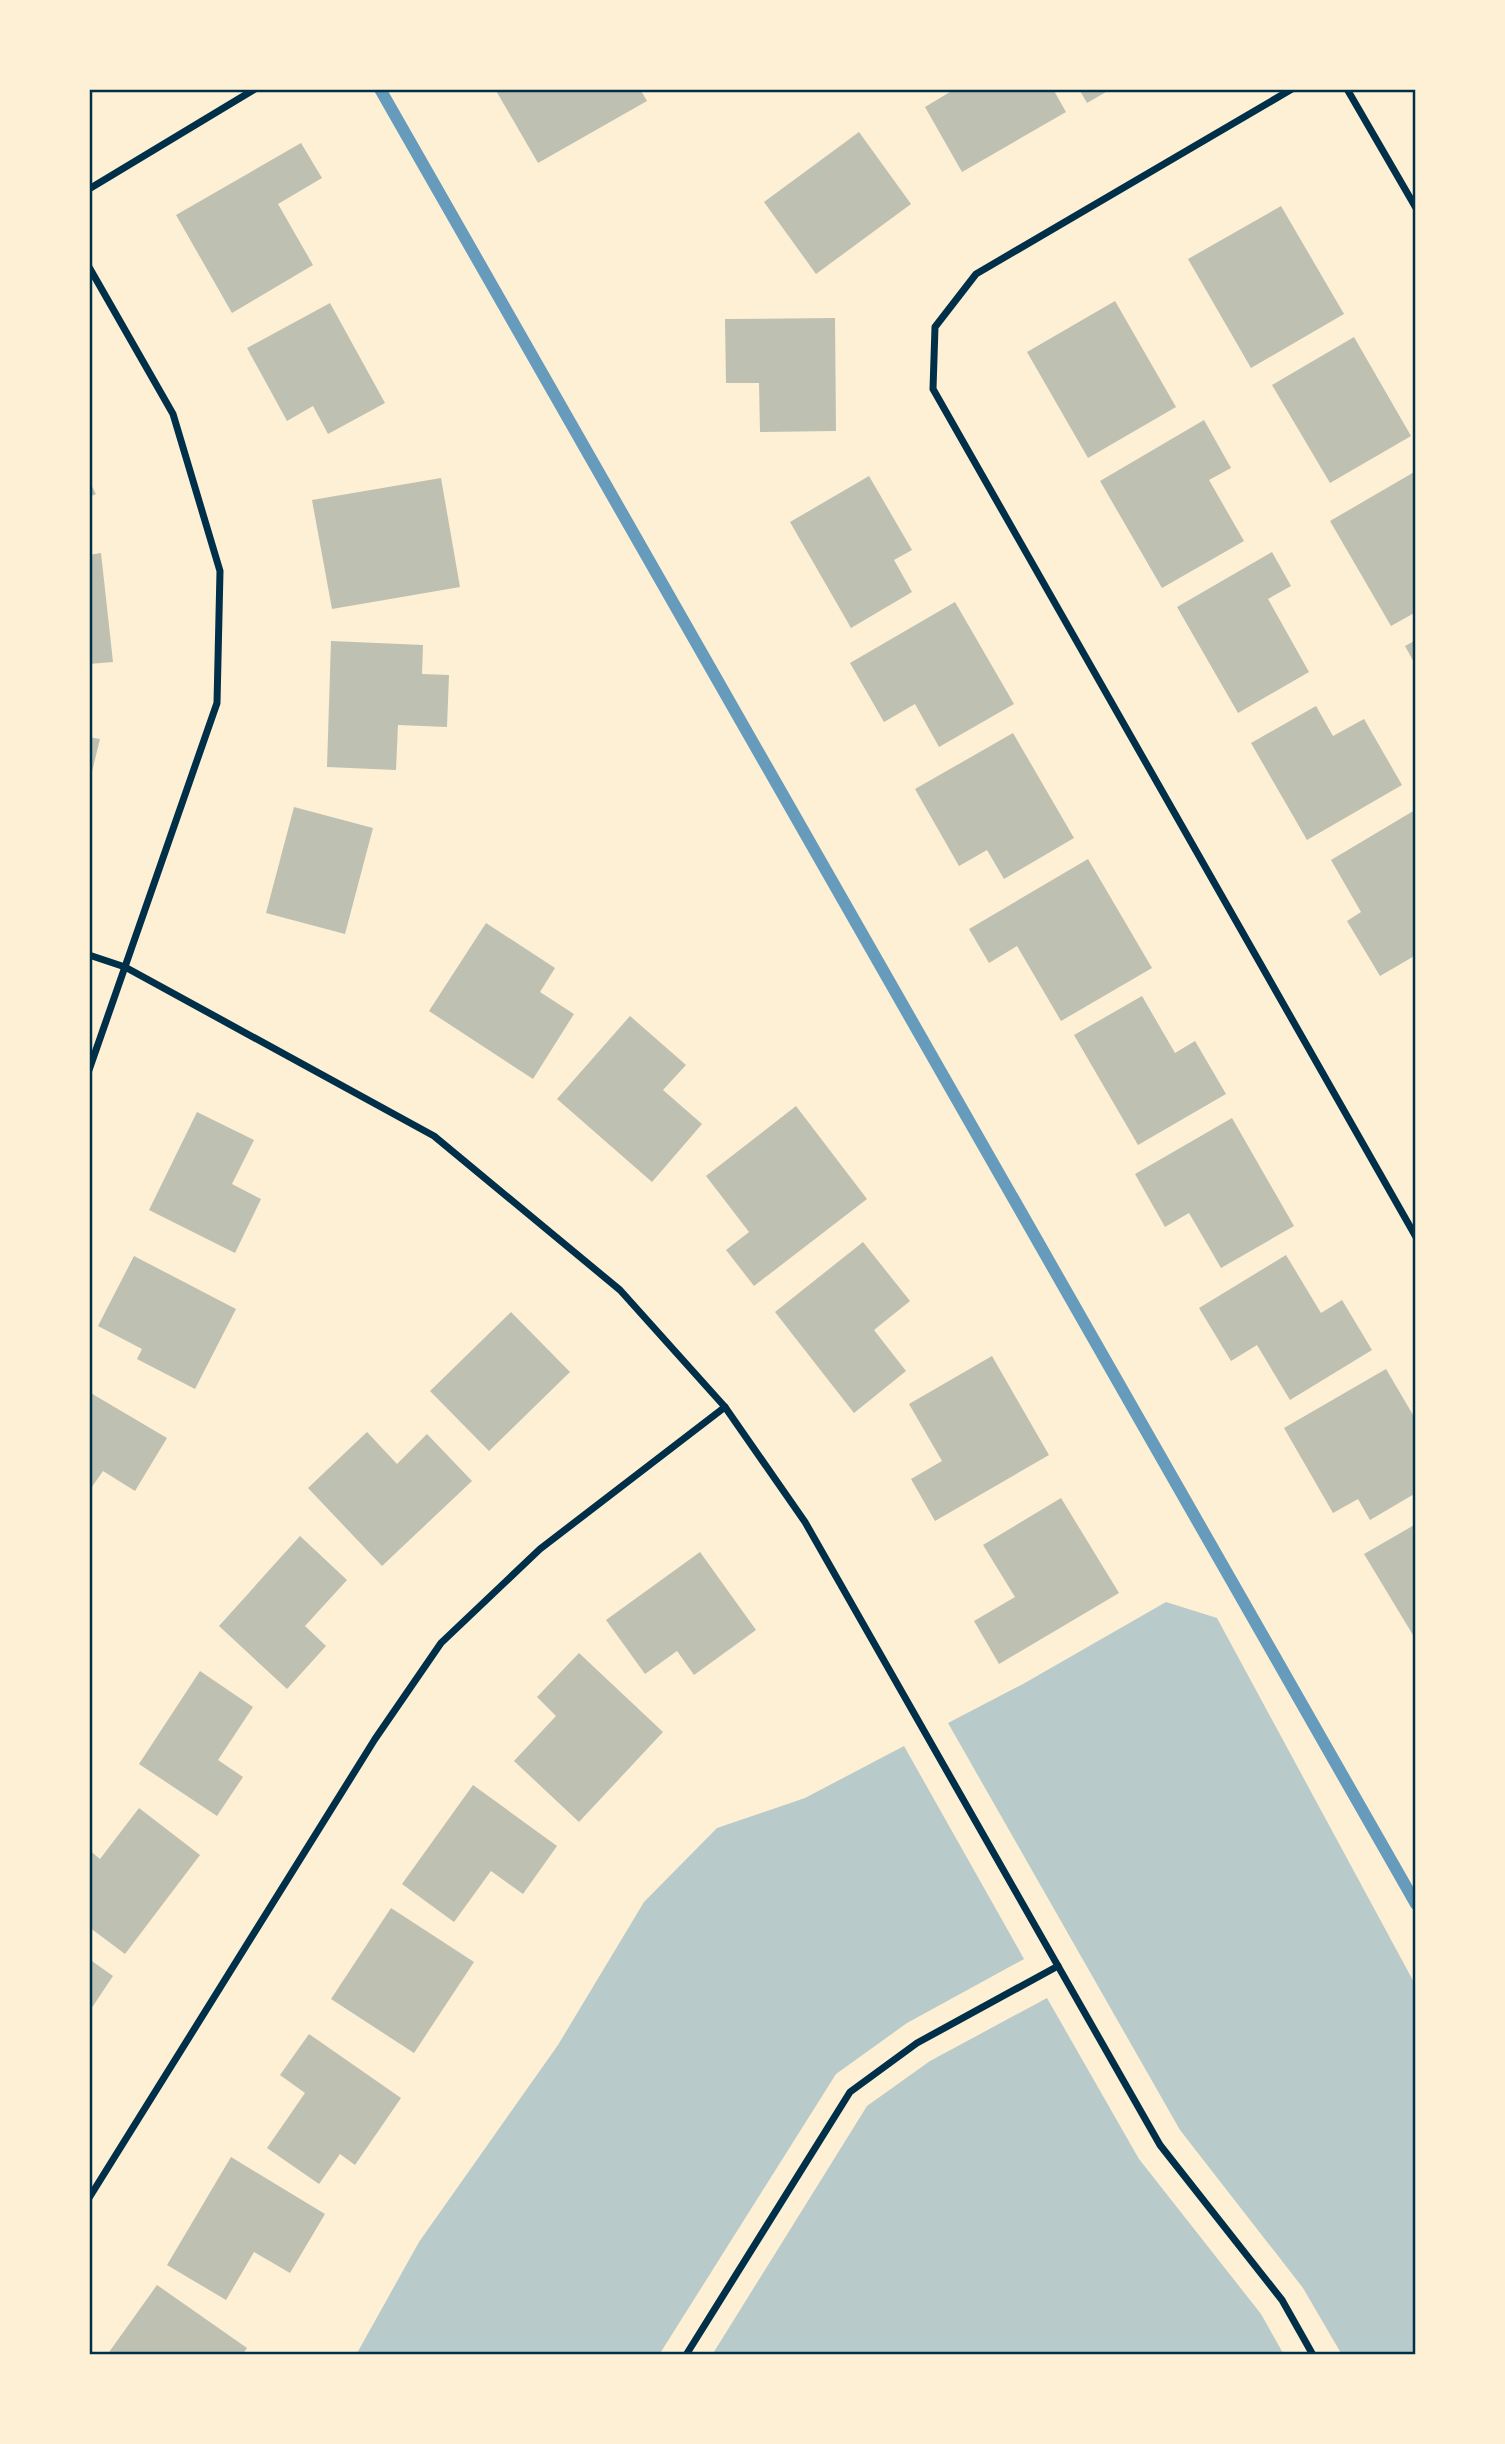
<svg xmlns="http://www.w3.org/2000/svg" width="1505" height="2444" font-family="Georgia,serif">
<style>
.green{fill:#b9caca}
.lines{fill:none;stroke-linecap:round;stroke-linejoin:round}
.stream{stroke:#669bbc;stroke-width:12}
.building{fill:#bec0b2}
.minor{stroke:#003049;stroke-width:7}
.neatline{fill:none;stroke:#003049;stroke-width:2.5}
</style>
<rect width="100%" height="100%" fill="#fdf0d5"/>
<g class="green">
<path d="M 1166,1602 L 1217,1618 L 1416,1986 L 1416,2355 L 1342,2355 L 1303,2288 L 1180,2130 L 948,1723 L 1023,1684 Z"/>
<path d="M 904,1746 L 1024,1959 L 907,2023 L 836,2074 L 659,2355 L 356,2355 L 419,2242 L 558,2045 L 644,1902 L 717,1828 L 805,1798 Z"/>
<path d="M 1047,1998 L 1139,2159 L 1261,2314 L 1284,2355 L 712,2355 L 867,2106 L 930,2061 Z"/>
</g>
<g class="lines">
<path class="stream" d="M 380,89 L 1416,1904"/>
</g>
<g class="building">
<path d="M 495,89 L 640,89 L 647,101 L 538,163 Z"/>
<path d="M 955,89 L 1053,89 L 1066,112 L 962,172 L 925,107 Z"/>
<path d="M 1079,89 L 1111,89 L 1087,103 Z"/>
<path d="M 859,132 L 911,204 L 816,274 L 764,202 Z"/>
<path d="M 301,143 L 322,178 L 278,204 L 313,265 L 232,313 L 176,215 Z"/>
<path d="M 1281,206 L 1344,314 L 1251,368 L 1188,259 Z"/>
<path d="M 1115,301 L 1176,407 L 1088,458 L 1027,352 Z"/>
<path d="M 330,303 L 385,403 L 328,434 L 313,406 L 287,421 L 247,348 Z"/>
<path d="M 835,318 L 836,431 L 760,432 L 759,383 L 726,383 L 725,319 Z"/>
<path d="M 1354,337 L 1411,436 L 1330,483 L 1272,385 Z"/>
<path d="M 1204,420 L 1231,468 L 1209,480 L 1244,541 L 1162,588 L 1100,481 Z"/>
<path d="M 1416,471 L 1416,612 L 1391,626 L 1330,521 Z"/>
<path d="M 869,476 L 912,550 L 894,560 L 912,592 L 851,628 L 790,522 Z"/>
<path d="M 441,478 L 460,587 L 332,609 L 312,500 Z"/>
<path d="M 89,481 L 96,494 L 89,497 Z"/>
<path d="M 1272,552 L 1291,586 L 1268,599 L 1309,672 L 1238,713 L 1177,607 Z"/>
<path d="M 101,553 L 113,662 L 89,664 L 89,555 Z"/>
<path d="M 955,602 L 1014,704 L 939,747 L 915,704 L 884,722 L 850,663 Z"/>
<path d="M 1416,640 L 1416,666 L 1405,646 Z"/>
<path d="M 331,641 L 423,645 L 422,674 L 449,675 L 447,727 L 398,725 L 396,770 L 327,767 Z"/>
<path d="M 1316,706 L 1333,736 L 1364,719 L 1402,785 L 1307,840 L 1251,743 Z"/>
<path d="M 1013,733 L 1074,838 L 1004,879 L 987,850 L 959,866 L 915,789 Z"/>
<path d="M 89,737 L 100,739 L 90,780 L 89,780 Z"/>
<path d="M 294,807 L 373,828 L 345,934 L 266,913 Z"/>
<path d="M 1415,810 L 1416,955 L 1380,976 L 1347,921 L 1361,912 L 1331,860 Z"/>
<path d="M 1088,859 L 1152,968 L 1061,1021 L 1017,946 L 989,963 L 969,929 Z"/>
<path d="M 486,923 L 555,968 L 540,992 L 574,1014 L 533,1079 L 429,1011 Z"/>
<path d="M 1142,996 L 1175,1053 L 1195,1041 L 1226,1094 L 1138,1145 L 1074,1035 Z"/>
<path d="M 630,1016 L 686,1065 L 663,1090 L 702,1124 L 652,1182 L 557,1099 Z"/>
<path d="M 796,1106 L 867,1199 L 754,1286 L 726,1250 L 749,1232 L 706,1176 Z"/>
<path d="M 197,1112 L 254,1140 L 232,1184 L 261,1199 L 235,1253 L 149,1210 Z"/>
<path d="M 1232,1118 L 1294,1226 L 1221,1268 L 1189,1213 L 1165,1227 L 1135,1174 Z"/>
<path d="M 863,1242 L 910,1301 L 874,1330 L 906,1371 L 854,1413 L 775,1312 Z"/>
<path d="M 1286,1255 L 1321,1313 L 1342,1300 L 1372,1350 L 1290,1400 L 1257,1345 L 1231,1361 L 1199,1308 Z"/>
<path d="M 134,1256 L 236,1309 L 195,1389 L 137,1359 L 142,1349 L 98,1326 Z"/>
<path d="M 511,1312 L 570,1372 L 489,1451 L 430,1391 Z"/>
<path d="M 992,1356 L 1049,1455 L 935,1521 L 911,1479 L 942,1461 L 909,1404 Z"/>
<path d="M 1386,1369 L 1416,1420 L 1416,1493 L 1370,1520 L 1358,1499 L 1333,1513 L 1284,1428 Z"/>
<path d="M 89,1392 L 167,1438 L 135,1491 L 103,1471 L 89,1491 Z"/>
<path d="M 367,1432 L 397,1464 L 427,1434 L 472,1481 L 382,1566 L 308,1488 Z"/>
<path d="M 1061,1498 L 1119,1593 L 999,1664 L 974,1621 L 1015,1597 L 983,1545 Z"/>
<path d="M 1416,1524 L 1416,1640 L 1364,1554 Z"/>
<path d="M 300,1536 L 347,1580 L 305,1626 L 326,1646 L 287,1689 L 219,1626 Z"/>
<path d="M 700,1552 L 756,1630 L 694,1675 L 677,1651 L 645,1674 L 606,1620 Z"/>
<path d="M 579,1653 L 663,1732 L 579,1822 L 514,1761 L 556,1716 L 537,1697 Z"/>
<path d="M 200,1671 L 253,1707 L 218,1760 L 243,1777 L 217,1816 L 139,1764 Z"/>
<path d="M 473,1785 L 557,1846 L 523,1894 L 491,1871 L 454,1922 L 402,1884 Z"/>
<path d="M 139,1808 L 200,1855 L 125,1954 L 89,1927 L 89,1850 L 100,1859 Z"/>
<path d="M 391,1908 L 474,1962 L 414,2053 L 331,1999 Z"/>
<path d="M 89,1959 L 113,1976 L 89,2012 Z"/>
<path d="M 309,2034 L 401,2098 L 355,2165 L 340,2154 L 319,2184 L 267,2148 L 305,2093 L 280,2075 Z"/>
<path d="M 231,2157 L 325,2214 L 290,2273 L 254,2252 L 226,2300 L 167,2265 Z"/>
<path d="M 157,2285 L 247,2348 L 242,2355 L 107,2355 Z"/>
</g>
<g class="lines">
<g class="minor">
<path d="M 1292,89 L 976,274 L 935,327 L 933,389 L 1416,1237"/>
<path d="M 1347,89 L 1416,208"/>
<path d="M 89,189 L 255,89"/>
<path d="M 89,267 L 173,414 L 220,571 L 217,703 L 89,1070"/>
<path d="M 89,955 L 125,967 L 434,1136 L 620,1290 L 725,1407 L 805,1522 L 1160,2145 L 1282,2300 L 1313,2355"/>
<path d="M 89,2198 L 375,1739 L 441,1643 L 540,1549 L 725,1407"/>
<path d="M 686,2355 L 850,2092 L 917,2043 L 1058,1966"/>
</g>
</g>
<rect width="1505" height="2444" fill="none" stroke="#fdf0d5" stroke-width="182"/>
<rect x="91" y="91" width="1323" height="2262" class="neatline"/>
</svg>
